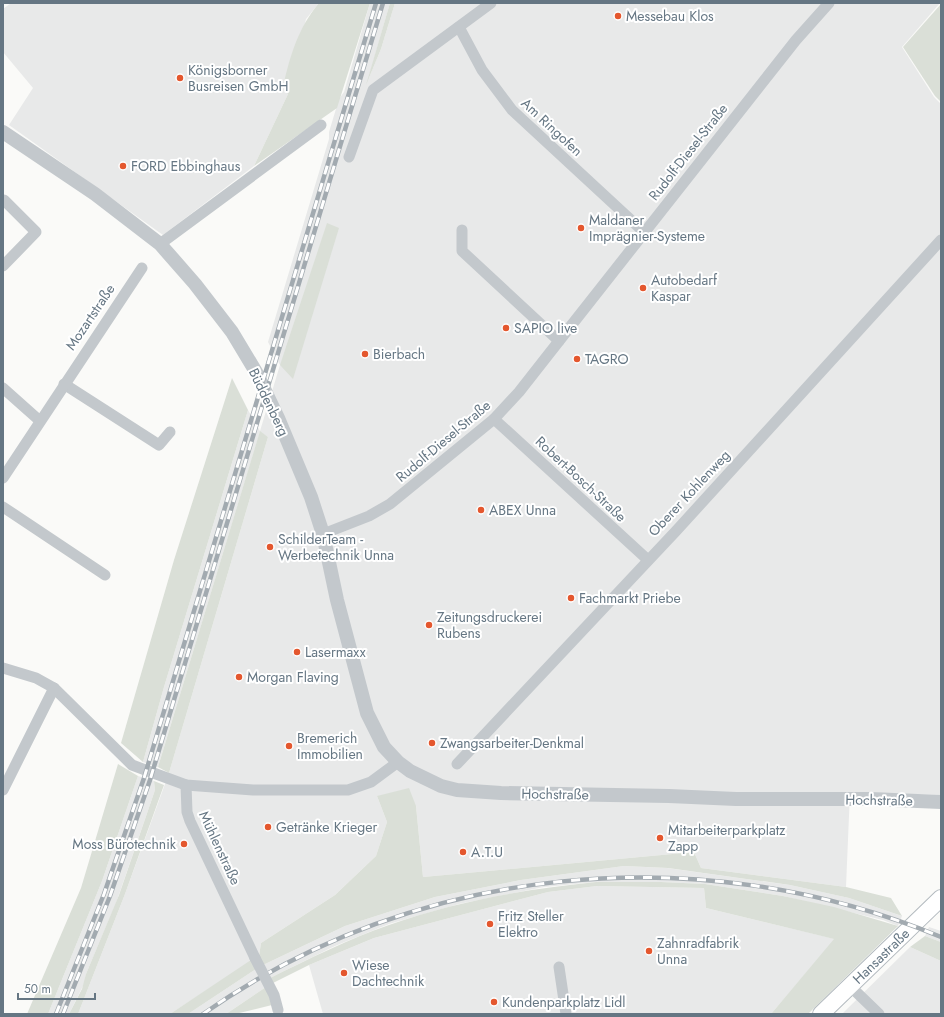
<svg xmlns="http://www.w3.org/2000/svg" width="944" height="1017" font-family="Jost,sans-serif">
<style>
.built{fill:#e8e9e9}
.green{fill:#dadfd7}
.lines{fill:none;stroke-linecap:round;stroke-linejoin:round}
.secondary-casing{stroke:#b3babf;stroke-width:18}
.minor{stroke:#c3c8cc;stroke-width:11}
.tertiary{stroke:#c3c8cc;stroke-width:14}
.secondary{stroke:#fff;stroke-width:16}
.rail-casing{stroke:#a2aab0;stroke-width:4.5}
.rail{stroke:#fff;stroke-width:3;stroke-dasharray:9;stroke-linecap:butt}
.minor-bridge{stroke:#c3c8cc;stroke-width:11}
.poi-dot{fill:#e4572e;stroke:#fff;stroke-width:1.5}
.labels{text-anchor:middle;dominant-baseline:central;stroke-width:4;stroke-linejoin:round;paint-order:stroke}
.poi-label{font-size:14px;fill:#657683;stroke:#fff;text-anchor:start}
.street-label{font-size:14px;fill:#657683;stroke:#fff}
</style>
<rect width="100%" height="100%" fill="#fafaf8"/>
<g class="built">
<path d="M 11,3 L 319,3 L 306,19 L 288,94 L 254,166 L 163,235 L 9,125 L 33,88 L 3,52 L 3,9 Z"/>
<path d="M 370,3 L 390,3 L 368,80 L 381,49 L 395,3 L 940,3 L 902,47 L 934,97 L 941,104 L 941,795 L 850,792 L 846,887 L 701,868 L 694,852 L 423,877 L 416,806 L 377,796 L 387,822 L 376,856 L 335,895 L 261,943 L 259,956 L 170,1014 L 78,1014 L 125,894 L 169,773 L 268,437 L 260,432 L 158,767 L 143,762 L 164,687 L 248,410 L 260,431 L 280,365 L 268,342 L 329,139 L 329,132 L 339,99 L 344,92 Z"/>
<path d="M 138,776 L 154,781 L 155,790 L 116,903 L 86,974 L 85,982 L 69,1014 L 48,1014 L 102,881 Z"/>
<path d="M 624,866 L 667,868 L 790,885 L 849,898 L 902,916 L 898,926 L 883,920 L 783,896 L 705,884 L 661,882 L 596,882 L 544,887 L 459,904 L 389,924 L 335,946 L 270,978 L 263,965 L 345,926 L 435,897 L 521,880 Z"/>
<path d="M 597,886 L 704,888 L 706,908 L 835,939 L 771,1014 L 323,1014 L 309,965 L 374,938 L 548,892 Z"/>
<path d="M 929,927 L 941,931 L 941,942 L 925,936 Z"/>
<path d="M 910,947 L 941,961 L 941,1014 L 842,1014 Z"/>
<path d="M 256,969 L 266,987 L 226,1014 L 188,1014 Z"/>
</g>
<g class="green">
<path d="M 319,3 L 370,3 L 337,108 L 254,166 L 288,94 L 283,87 C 290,56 298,28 319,3 Z"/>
<path d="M 390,3 L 395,3 L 381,49 L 366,85 Z"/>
<path d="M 941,4 L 941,102 L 935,96 L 903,47 Z"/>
<path d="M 327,223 L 339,228 L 293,379 L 280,365 Z"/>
<path d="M 232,378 L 248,410 L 164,687 L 143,762 L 121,743 L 174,560 Z"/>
<path d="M 260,431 L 268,437 L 169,773 L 158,767 Z"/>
<path d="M 118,764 L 138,776 L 102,881 L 48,1014 L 27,1014 L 81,888 Z"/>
<path d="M 154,781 L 164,785 L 125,894 L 78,1014 L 69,1014 L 82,989 L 86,974 L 119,895 L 155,790 Z"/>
<path d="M 409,788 L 416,806 L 423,877 L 694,852 L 701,868 L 846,887 L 891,898 L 902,916 L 849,898 L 790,885 L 668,868 L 624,866 L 521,880 L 435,897 L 345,926 L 263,965 L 259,956 L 261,943 L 335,895 L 376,856 L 387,822 L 377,796 Z"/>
<path d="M 596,882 L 661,882 L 705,884 L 783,896 L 834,907 L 898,926 L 808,1014 L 771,1014 L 834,939 L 706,908 L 704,888 L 597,886 L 548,892 L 374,938 L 309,965 L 273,983 L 270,978 C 309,959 348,939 389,925 C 456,901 526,889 596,882 Z"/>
<path d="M 925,936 L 941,942 L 941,961 L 910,947 Z"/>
<path d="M 251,960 L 256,969 L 188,1014 L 170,1014 Z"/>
<path d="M 266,987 L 272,1005 L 235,1014 L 226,1014 Z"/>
</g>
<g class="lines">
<defs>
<path id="secondary" d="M 821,1014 L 941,898"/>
</defs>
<use href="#secondary" class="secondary-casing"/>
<g class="minor">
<path d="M 459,27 L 482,70 L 512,110 L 645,233"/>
<path d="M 349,157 L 373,90 L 491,3"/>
<path d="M 462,230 L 462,251 L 559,341"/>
<path d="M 160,244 L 321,125"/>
<path d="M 3,266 L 36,232 L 4,200"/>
<path d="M 64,384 L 159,445 L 170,432"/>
<path d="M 3,388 L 40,421"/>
<path d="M 494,419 L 648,560"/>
<path d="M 3,478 L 142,268"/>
<path d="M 3,507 L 105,575"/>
<path d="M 323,534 L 369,516 L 390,504 L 494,419 L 519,392 L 559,341 L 796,40 L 829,3"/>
<path d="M 3,668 L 36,678 L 54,688 L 132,765 L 186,785 L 253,790 L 348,790 L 371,782 L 398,762"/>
<path d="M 457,764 L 676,531 L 941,240"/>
<path d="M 186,785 L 187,812 L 190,821 L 255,958"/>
<path d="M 3,790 L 54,688"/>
<path d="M 559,967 L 566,1014"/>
<path d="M 850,986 L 879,1014"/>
</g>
<path class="tertiary" d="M 3,132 L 95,194 L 160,244 L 195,284 L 232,332 L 256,372 L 278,418 L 311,497 L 323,534 L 337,600 L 367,713 L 384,747 L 398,762 L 410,771 L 441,786 L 457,790 L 501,793 L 669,796 L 736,799 L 871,799 L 941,802"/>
<use href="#secondary" class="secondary"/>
<defs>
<g id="rail">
<path d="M 56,1014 L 104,894 L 144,778 L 376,3"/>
<path d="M 63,1014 L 110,896 L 150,780 L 383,3"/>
<path d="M 203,1014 C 418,863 700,837 941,937"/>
</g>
</defs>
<use href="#rail" class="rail-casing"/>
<use href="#rail" class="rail"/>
<path class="minor-bridge" d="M 255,958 L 274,995 L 278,1010"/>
</g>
<g class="poi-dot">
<circle cx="618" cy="16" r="4"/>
<circle cx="180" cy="78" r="4"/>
<circle cx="123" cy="166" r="4"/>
<circle cx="581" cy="228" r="4"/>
<circle cx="643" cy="288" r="4"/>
<circle cx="506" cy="328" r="4"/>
<circle cx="365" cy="354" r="4"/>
<circle cx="577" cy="359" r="4"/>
<circle cx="481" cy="510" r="4"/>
<circle cx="270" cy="547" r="4"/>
<circle cx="571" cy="598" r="4"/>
<circle cx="429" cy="625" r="4"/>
<circle cx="297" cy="652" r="4"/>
<circle cx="239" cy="677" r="4"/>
<circle cx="432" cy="743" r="4"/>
<circle cx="289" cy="746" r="4"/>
<circle cx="268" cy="827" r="4"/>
<circle cx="660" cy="838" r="4"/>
<circle cx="184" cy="844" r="4"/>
<circle cx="463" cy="852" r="4"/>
<circle cx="490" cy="924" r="4"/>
<circle cx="649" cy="951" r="4"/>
<circle cx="344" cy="973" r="4"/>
<circle cx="494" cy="1002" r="4"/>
</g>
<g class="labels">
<g class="poi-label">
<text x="626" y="16">Messebau Klos</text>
<text x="188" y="70">Königsborner<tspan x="188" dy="16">Busreisen GmbH</tspan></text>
<text x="131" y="166">FORD Ebbinghaus</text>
<text x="589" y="220">Maldaner<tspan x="589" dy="16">Imprägnier-Systeme</tspan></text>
<text x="651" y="280">Autobedarf<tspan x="651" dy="16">Kaspar</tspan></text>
<text x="514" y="328">SAPIO live</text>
<text x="373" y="354">Bierbach</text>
<text x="585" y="359">TAGRO</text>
<text x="489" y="510">ABEX Unna</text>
<text x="278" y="539">SchilderTeam -<tspan x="278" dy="16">Werbetechnik Unna</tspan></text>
<text x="579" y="598">Fachmarkt Priebe</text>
<text x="437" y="617">Zeitungsdruckerei<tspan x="437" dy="16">Rubens</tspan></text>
<text x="305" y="652">Lasermaxx</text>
<text x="247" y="677">Morgan Flaving</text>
<text x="297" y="738">Bremerich<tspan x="297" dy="16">Immobilien</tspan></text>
<text x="440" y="743">Zwangsarbeiter-Denkmal</text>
<text x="276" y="827">Getränke Krieger</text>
<text x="668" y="830">Mitarbeiterparkplatz<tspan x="668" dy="16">Zapp</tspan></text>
<text x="176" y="844" text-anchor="end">Moss Bürotechnik</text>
<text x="471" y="852">A.T.U</text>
<text x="498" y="916">Fritz Steller<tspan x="498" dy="16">Elektro</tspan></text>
<text x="657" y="943">Zahnradfabrik<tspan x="657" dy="16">Unna</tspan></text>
<text x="352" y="965">Wiese<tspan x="352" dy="16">Dachtechnik</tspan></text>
<text x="502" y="1002">Kundenparkplatz Lidl</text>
</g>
<g class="street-label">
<text transform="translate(552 127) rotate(43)">Am Ringofen</text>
<text transform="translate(688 152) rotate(-52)">Rudolf-Diesel-Straße</text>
<text transform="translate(90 317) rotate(-56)">Mozartstraße</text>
<text transform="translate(269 402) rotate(64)">Büddenberg</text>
<text transform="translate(443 441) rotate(-40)">Rudolf-Diesel-Straße</text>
<text transform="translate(581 479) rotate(43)">Robert-Bosch-Straße</text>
<text transform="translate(689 493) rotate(-47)">Oberer Kohlenweg</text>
<text transform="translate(555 794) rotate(1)">Hochstraße</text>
<text transform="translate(879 800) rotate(1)">Hochstraße</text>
<text transform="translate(220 848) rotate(65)">Mühlenstraße</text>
<text transform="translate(881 956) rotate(-44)">Hansastraße</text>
</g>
</g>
<rect width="944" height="1017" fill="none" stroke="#657683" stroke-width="8"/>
<path d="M18 993v6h77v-6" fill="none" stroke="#657683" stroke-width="2"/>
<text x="24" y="993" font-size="12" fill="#657683" stroke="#ffffff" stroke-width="3" paint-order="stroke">50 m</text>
</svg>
